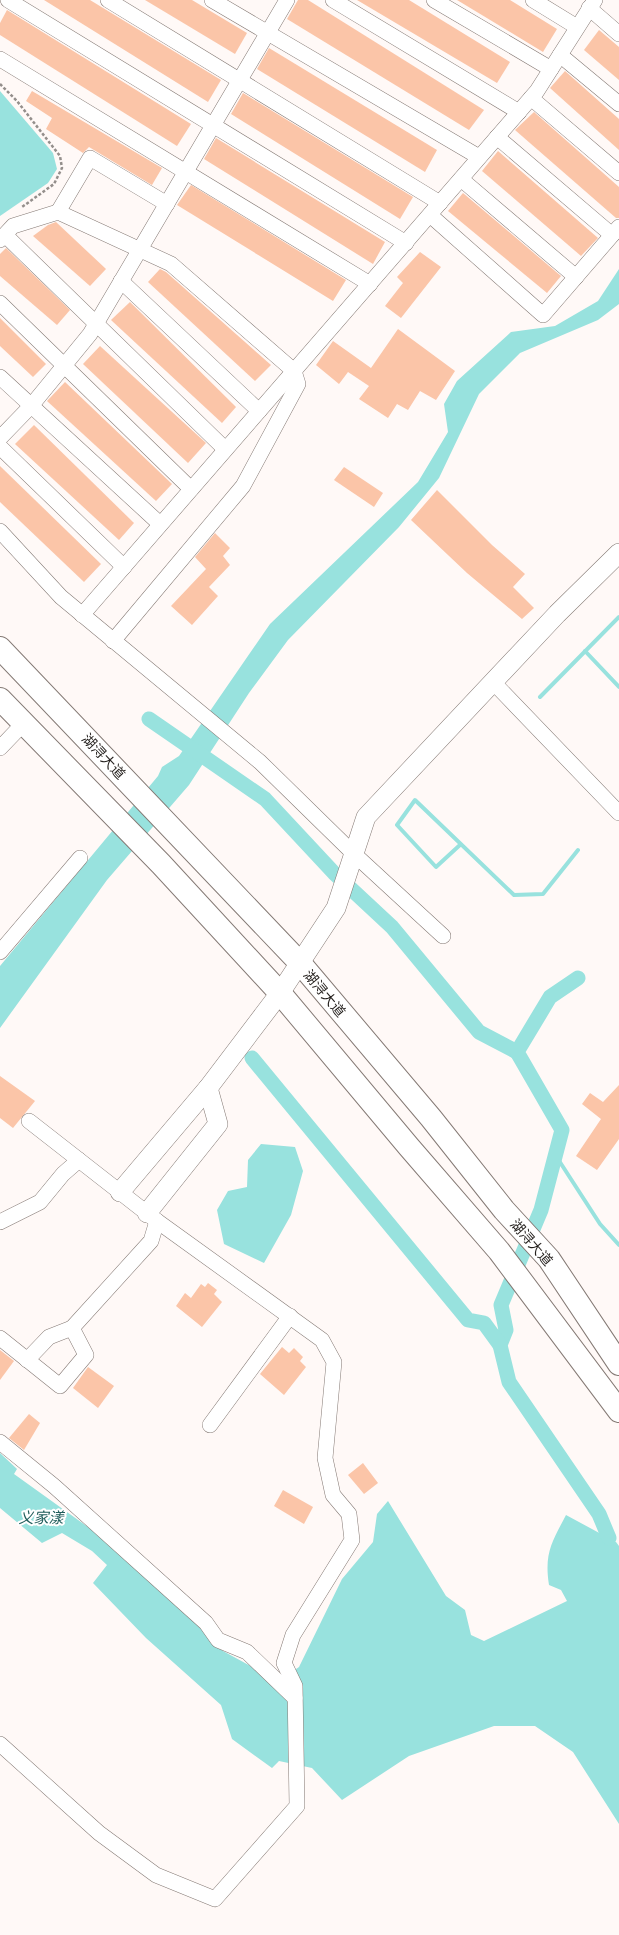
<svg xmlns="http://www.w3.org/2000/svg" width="619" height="1935" font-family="'Noto Serif','Noto Sans SC',serif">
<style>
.water{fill:#98e2de}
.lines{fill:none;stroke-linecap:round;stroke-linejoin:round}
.stream{stroke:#98e2de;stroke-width:4}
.canal{stroke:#98e2de;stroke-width:15}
.building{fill:#fbc5a8}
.minor-casing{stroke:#857a75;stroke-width:16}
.tertiary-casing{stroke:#857a75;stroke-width:20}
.primary-casing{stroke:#857a75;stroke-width:24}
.path{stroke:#948f8c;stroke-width:2.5;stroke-dasharray:3 2;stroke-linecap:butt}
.minor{stroke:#fff;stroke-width:15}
.tertiary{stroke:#fff;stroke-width:19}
.primary{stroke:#fff;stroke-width:22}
.labels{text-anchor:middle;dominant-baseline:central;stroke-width:4;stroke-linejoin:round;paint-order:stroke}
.street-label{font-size:14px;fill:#231f1c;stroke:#fff}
.water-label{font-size:15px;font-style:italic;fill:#205d5b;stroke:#fff}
</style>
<rect width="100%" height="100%" fill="#fff9f7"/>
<g class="water">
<path d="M 0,91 L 53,153 L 57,169 L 48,183 L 0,216 Z"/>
<path d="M 619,269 L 619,304 L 598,320 L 520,353 L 479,394 L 439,478 L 399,527 L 288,640 L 249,693 L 189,785 L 107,880 L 0,1028 L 0,966 L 158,776 L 162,767 L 179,756 L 270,624 L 418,482 L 448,432 L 444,404 L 457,381 L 511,332 L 555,326 L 598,301 Z"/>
<path d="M 261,1144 L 295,1147 L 303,1171 L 291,1215 L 264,1263 L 224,1244 L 217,1210 L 228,1191 L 247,1187 L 248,1160 Z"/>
<path d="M 0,1453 L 17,1469 L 14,1474 L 106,1540 L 182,1609 L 223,1651 L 278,1681 L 299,1667 L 342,1579 L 373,1542 L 377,1514 L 388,1501 L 446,1596 L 465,1610 L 471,1635 L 484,1641 L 567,1601 L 561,1590 L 549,1585 C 544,1553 552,1542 566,1515 L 616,1542 L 619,1546 L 619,1824 L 573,1752 L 535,1726 L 494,1726 L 409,1756 L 342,1800 L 312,1768 L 279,1761 L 272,1768 L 232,1739 L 221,1705 L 146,1638 L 93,1583 L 107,1565 L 92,1551 L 62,1533 L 42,1543 L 0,1508 Z"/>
</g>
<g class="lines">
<g class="stream">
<path d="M 585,651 L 619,687"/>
<path d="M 540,697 L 619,617"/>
<path d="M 461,844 L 436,867 L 397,825 L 415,800 L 514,895 L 543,894 L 578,850"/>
<path d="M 556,1156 L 600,1224 L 619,1245"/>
</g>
<g class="canal">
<path d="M 149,719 L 265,799 L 334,873 L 392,927 L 479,1032 L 517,1052"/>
<path d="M 578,978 L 550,997 L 517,1052 L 562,1130 L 541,1210 L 501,1305 L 506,1330 L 500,1345 L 509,1382 L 599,1514 L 609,1538"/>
<path d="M 252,1058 L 468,1320 L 484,1323 L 500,1345"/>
</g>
</g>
<g class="building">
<path d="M 44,0 L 90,0 L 221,80 L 208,102 Z"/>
<path d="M 145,0 L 192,0 L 247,33 L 235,54 Z"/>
<path d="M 298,0 L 308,0 L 484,110 L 469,130 L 287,19 Z"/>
<path d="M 357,0 L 409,0 L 510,62 L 497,83 Z"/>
<path d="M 457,0 L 510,0 L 557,29 L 543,52 Z"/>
<path d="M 7,10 L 191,124 L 177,146 L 0,35 L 0,23 Z"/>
<path d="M 599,30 L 619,47 L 619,80 L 584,50 Z"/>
<path d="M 269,48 L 437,150 L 425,172 L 257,69 Z"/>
<path d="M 565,71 L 619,119 L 619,150 L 550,88 Z"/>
<path d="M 32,91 L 162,168 L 152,185 L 89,147 L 83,153 L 46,129 L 52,118 L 26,101 Z"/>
<path d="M 243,93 L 413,197 L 400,219 L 231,114 Z"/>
<path d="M 534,112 L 619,187 L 619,218 L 616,218 L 515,130 Z"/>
<path d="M 216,138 L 385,242 L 373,264 L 204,159 Z"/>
<path d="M 498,151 L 598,238 L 581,256 L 482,171 Z"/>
<path d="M 191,185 L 346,280 L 333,301 L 177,205 Z"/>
<path d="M 463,193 L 561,276 L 547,293 L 448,211 Z"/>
<path d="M 56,222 L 106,269 L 90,286 L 33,236 L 48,225 Z"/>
<path d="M 6,248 L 70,310 L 57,325 L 0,276 L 0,254 Z"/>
<path d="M 420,252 L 441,267 L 401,318 L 385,306 L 403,283 L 397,277 Z"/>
<path d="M 160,269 L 166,272 L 271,365 L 255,381 L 148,282 Z"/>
<path d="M 130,302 L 236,407 L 222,423 L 111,320 Z"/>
<path d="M 0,318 L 46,364 L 33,377 L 0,346 Z"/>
<path d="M 398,329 L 455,371 L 436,400 L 420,391 L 408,410 L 397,404 L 388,418 L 359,399 L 369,386 L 348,372 L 339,384 L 316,365 L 333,341 L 371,368 Z"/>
<path d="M 100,346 L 206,443 L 188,463 L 83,364 Z"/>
<path d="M 65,382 L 172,484 L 156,501 L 47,401 Z"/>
<path d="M 34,425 L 134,523 L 119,540 L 15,444 Z"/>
<path d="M 0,466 L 101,564 L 84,582 L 0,502 Z"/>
<path d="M 344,467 L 383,493 L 374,507 L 334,480 Z"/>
<path d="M 437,490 L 492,545 L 525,574 L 513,587 L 534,608 L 522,619 L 467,573 L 411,520 Z"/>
<path d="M 215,533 L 230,548 L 223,556 L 230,565 L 209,587 L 218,596 L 192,625 L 171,606 L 206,569 L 195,557 Z"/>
<path d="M 0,1076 L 35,1101 L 13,1128 L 0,1118 Z"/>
<path d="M 619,1085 L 619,1139 L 597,1170 L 576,1156 L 601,1119 L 582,1104 L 590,1093 L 603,1102 Z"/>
<path d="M 208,1283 L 217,1290 L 214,1294 L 222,1302 L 202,1327 L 176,1306 L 185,1293 L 191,1298 L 201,1284 L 205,1287 Z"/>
<path d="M 282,1347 L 289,1353 L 294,1348 L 303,1357 L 300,1361 L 306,1367 L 284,1395 L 260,1374 Z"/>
<path d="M 0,1350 L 14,1361 L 0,1380 Z"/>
<path d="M 88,1367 L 114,1386 L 98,1408 L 73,1388 Z"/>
<path d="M 29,1414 L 40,1423 L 24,1450 L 9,1438 Z"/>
<path d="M 363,1463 L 378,1483 L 364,1494 L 348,1475 Z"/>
<path d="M 283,1490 L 313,1507 L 304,1524 L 274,1506 Z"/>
</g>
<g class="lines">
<defs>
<g id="minor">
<path d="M 8,0 L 406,243"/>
<path d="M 108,0 L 440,203"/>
<path d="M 212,0 L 479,157"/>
<path d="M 333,0 L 519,112"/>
<path d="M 434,0 L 551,69"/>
<path d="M 533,0 L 577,27"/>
<path d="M 589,8 L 619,34"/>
<path d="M 560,55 L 619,104"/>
<path d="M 0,59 L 370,284"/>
<path d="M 531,98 L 619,173"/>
<path d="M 497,137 L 612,235"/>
<path d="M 461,179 L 576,277"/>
<path d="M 58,212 L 90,158 L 167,204"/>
<path d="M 430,215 L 543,315 L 619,227"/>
<path d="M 5,235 L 225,449"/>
<path d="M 0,240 L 13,226 L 58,212 L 171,264 L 294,371 L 298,384 L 243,486 L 113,641"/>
<path d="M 121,281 L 259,411"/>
<path d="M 0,303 L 191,489"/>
<path d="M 0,377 L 160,524"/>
<path d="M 0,438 L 31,406 L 90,334 L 287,0"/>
<path d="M 0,447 L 124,567"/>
<path d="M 0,531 L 61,597 L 260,762 L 354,854 L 443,936"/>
<path d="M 82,615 L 537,91 L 595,0"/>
<path d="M 493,682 L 619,813"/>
<path d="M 0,748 L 24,723"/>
<path d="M 0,952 L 80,858"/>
<path d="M 0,1222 L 40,1202 L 63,1174 L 79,1160"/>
<path d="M 0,1338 L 60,1386 L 86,1355 L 72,1328 L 151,1241 L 157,1221"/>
<path d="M 27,1360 L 49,1337 L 72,1328"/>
<path d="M 210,1425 L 290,1316"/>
<path d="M 0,1442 L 54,1486 L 206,1623 L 218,1640 L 247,1652 L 295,1698"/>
<path d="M 0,1744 L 99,1833 L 156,1875 L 215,1899 L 297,1806 L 295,1686 L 284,1663 L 293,1635 L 352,1540 L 349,1514 L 333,1495 L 325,1458 L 334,1362 L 322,1340 L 157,1221 L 29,1121"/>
</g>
<g id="tertiary">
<path d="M 120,1192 L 208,1088 L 280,993 L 336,908 L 366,817 L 557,614 L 619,553"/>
<path d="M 147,1213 L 218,1124 L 208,1088"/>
</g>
<g id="primary">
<path d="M 0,648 L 300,963 L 431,1118 L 504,1210 L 549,1259 L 619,1364"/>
<path d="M 0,699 L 161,864 L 280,993 L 409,1147 L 499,1251 L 619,1411"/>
</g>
</defs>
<use href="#minor" class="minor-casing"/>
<use href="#tertiary" class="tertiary-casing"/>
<use href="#primary" class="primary-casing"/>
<path class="path" d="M 0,84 L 17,101 L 60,156 L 62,168 L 54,184 L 22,207"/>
<use href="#minor" class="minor"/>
<use href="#tertiary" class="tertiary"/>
<use href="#primary" class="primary"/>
</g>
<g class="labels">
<g class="street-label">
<text transform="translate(104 756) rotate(47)">湖浔大道</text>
<text transform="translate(325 993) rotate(50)">湖浔大道</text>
<text transform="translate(532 1242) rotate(49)">湖浔大道</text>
</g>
<g class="water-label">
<text x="41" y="1517">义家漾</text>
</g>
</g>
</svg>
